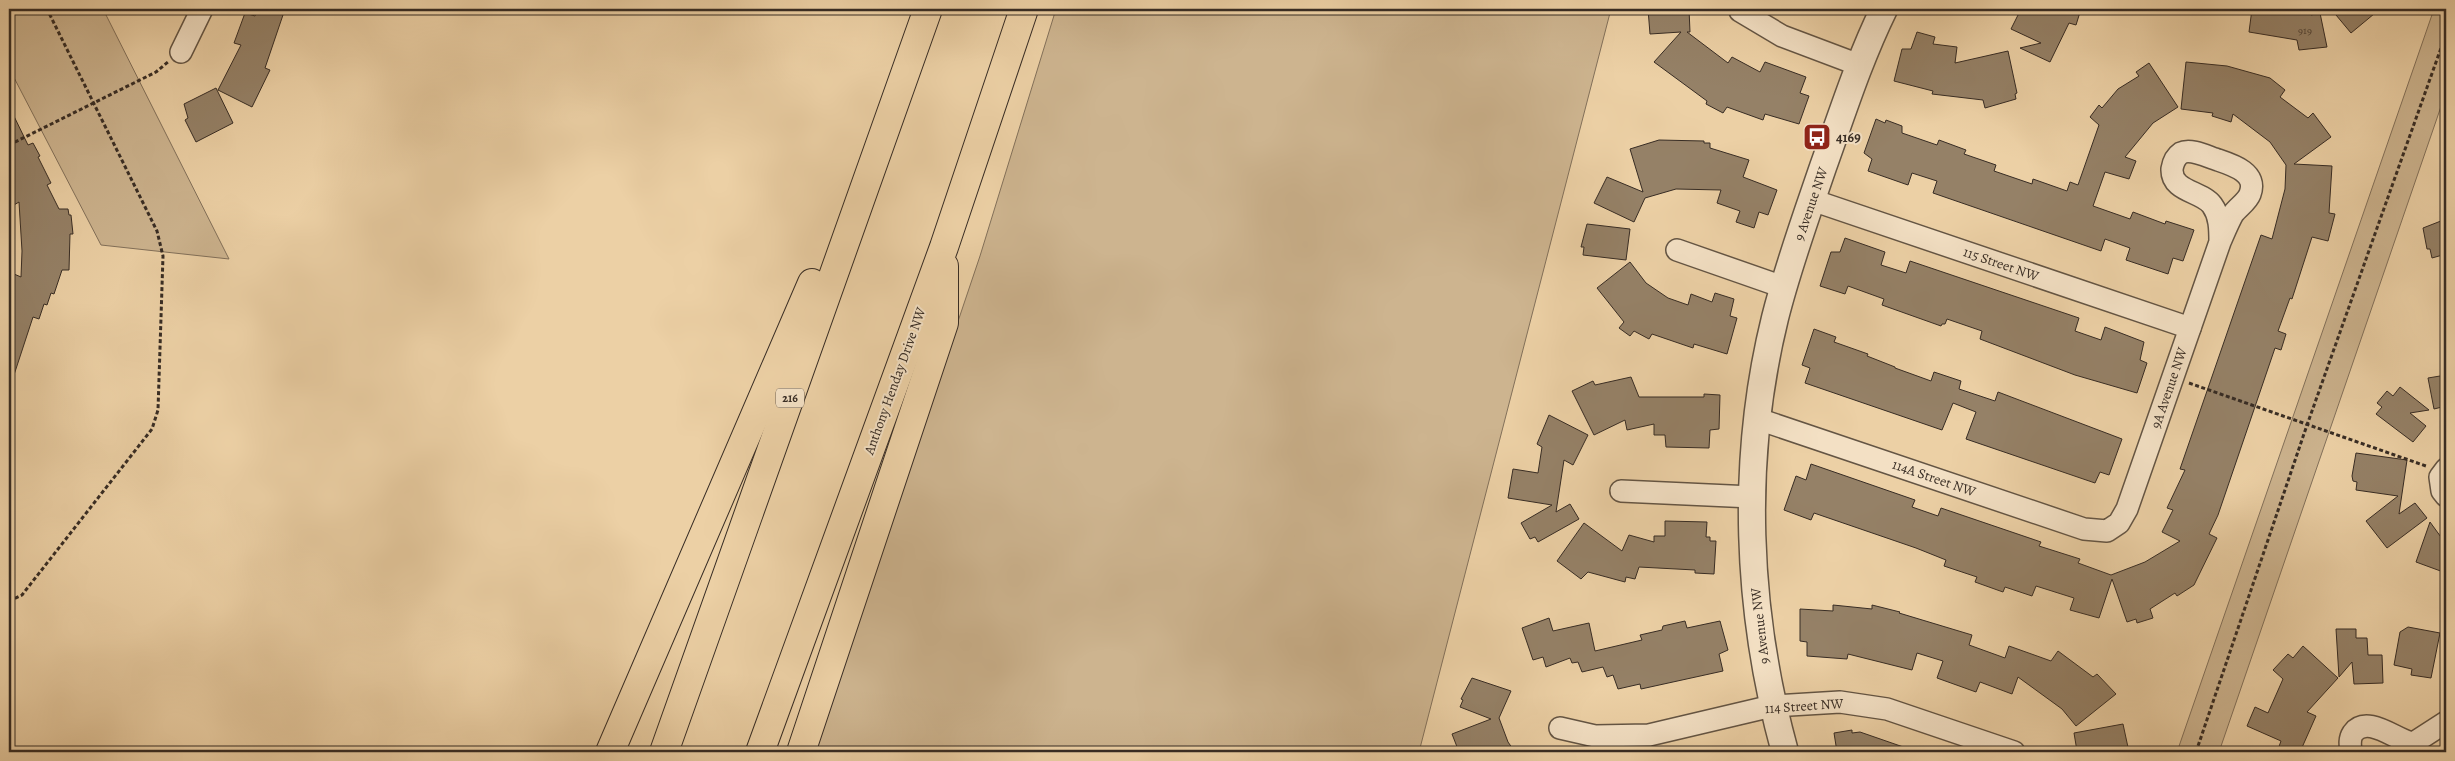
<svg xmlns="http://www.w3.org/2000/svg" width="2455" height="761" font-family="Alegreya,serif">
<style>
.green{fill:#cdb48f;stroke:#82705a}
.building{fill:#958167;stroke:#372c24}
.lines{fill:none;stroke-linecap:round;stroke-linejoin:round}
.minor-casing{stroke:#645544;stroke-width:24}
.tertiary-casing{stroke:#645544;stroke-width:29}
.motorway-casing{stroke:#372c24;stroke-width:30}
.path{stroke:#372c24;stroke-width:3;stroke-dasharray:4 2.5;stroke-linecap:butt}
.minor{stroke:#f3e0c4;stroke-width:21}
.tertiary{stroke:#f3e0c4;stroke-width:26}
.motorway{stroke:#ecd0a5;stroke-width:28}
.labels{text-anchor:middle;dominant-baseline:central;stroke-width:4;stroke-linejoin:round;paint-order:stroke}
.number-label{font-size:11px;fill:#4e4135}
.shield{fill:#f3e0c4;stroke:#6f6254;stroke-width:1}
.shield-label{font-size:12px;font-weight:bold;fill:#372c24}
.poi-label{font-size:14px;font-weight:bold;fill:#372c24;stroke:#f3e0c4;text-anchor:start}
.street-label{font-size:14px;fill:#372c24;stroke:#f3e0c4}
</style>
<rect width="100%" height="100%" fill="#ecd0a5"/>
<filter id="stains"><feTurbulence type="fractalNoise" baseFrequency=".004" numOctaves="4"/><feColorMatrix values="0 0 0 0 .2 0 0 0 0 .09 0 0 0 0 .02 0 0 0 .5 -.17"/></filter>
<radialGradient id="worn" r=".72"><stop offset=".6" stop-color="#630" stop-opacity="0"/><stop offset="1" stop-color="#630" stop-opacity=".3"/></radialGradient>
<g class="green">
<path d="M 9,9 L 103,9 L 229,259 L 101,245 L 9,68 Z"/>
<path d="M 1056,9 L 1611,9 L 1419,752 L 813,752 L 980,256 Z"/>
<path d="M 2434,9 L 2446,9 L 2446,92 L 2219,752 L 2177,752 Z"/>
</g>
<g class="building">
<path d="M 258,9 L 285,9 L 265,68 L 270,70 L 252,107 L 218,90 L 241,45 L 234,43 L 245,13 L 255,16 Z"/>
<path d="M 1648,9 L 1689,9 L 1690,32 L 1687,32 L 1728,63 L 1732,57 L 1760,72 L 1765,62 L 1806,77 L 1800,93 L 1809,96 L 1799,124 L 1765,114 L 1763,120 L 1727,107 L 1723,113 L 1706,104 L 1707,101 L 1654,62 L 1681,32 L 1650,34 Z"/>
<path d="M 2021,9 L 2081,9 L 2076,25 L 2069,23 L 2050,62 L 2020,48 L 2041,43 L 2011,29 Z"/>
<path d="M 2252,9 L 2310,9 L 2311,15 L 2320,13 L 2327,47 L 2299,50 L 2297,40 L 2249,32 Z"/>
<path d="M 2331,9 L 2380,9 L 2351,33 Z"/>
<path d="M 1917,32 L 1935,37 L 1933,44 L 1957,47 L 1955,63 L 2008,51 L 2017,93 L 2015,94 L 2016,99 L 1985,108 L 1983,100 L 1932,94 L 1933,91 L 1894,81 L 1902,49 L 1911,49 Z"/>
<path d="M 2186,62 L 2227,66 L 2270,78 L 2285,90 L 2280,97 L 2308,118 L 2313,113 L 2331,137 L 2294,164 L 2332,166 L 2329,213 L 2335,214 L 2328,241 L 2312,237 L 2292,299 L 2290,298 L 2278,331 L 2286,334 L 2281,350 L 2275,348 L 2218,515 L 2209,534 L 2217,538 L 2194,585 L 2177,596 L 2175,593 L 2150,609 L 2153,618 L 2137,623 L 2136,619 L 2127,622 L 2112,579 L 2099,618 L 2070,610 L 2074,598 L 2036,586 L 2032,596 L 2005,587 L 2003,592 L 1975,582 L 1977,577 L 1944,566 L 1946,560 L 1916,548 L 1814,513 L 1811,520 L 1784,510 L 1796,476 L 1806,480 L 1811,464 L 1915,500 L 1912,507 L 1938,516 L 1941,508 L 2041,542 L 2039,546 L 2080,559 L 2078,563 L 2111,575 L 2145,562 L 2180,541 L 2162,532 L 2173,510 L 2167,508 L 2185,470 L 2180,469 L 2261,235 L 2272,239 L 2285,189 L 2286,165 L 2270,142 L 2233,114 L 2231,122 L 2212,116 L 2213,113 L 2181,109 Z"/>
<path d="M 2149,63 L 2178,107 L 2153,123 L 2125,157 L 2136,161 L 2129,179 L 2105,172 L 2093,206 L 2130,219 L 2133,212 L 2165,224 L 2166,221 L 2194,230 L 2183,261 L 2173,258 L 2168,274 L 2126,260 L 2130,248 L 2105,239 L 2101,251 L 1933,193 L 1937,181 L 1912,173 L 1908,185 L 1868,171 L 1872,159 L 1864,153 L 1876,119 L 1885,123 L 1886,120 L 1902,126 L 1902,133 L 1937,145 L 1939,140 L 1966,150 L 1964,154 L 1996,165 L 1994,171 L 2032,184 L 2033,179 L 2067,191 L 2070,182 L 2078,185 L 2099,125 L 2090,117 L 2099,105 L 2102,108 L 2118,89 L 2139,76 L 2136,72 Z"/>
<path d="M 216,88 L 233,123 L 196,142 L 185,120 L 188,118 L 184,104 Z"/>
<path d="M 9,106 L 28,145 L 33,143 L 40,156 L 38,157 L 51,183 L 47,185 L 59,209 L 68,209 L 69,215 L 71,215 L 73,234 L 70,234 L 69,270 L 62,270 L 54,294 L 51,293 L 47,305 L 44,304 L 39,319 L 33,317 L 11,384 L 9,384 L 9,289 L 14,274 L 21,277 L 22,251 L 19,202 L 9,208 Z"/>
<path d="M 1659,140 L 1704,141 L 1704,143 L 1710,143 L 1710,148 L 1749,160 L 1743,177 L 1777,190 L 1768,215 L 1759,212 L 1754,228 L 1736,222 L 1740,211 L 1717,203 L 1721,190 L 1676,189 L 1645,198 L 1634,222 L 1594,203 L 1607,177 L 1643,192 L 1630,149 Z"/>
<path d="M 2446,219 L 2446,254 L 2432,258 L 2430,249 L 2427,249 L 2423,228 Z"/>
<path d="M 1587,224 L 1630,229 L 1626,260 L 1583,255 L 1584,247 L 1581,247 Z"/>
<path d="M 1845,238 L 1885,252 L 1881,265 L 1906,273 L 1910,261 L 2079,318 L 2075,331 L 2101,340 L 2105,327 L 2144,342 L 2140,360 L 2147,363 L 2137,393 L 2075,375 L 1980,339 L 1982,331 L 1947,319 L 1945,324 L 1942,324 L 1941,326 L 1882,305 L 1884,299 L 1848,286 L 1845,294 L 1820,286 L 1831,252 L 1840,252 Z"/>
<path d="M 1630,262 L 1646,283 L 1668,298 L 1688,305 L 1691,294 L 1712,302 L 1715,293 L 1734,299 L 1730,316 L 1737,318 L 1727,354 L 1694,344 L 1693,348 L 1652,334 L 1649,339 L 1634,331 L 1630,336 L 1619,328 L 1624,322 L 1597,288 Z"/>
<path d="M 1814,329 L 1836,337 L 1834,342 L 1868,354 L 1867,356 L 1895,367 L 1895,368 L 1931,381 L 1934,372 L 1961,381 L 1959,389 L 1995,401 L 1998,392 L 2122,439 L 2109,475 L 2100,472 L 2095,483 L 1966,439 L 1976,412 L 1953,403 L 1942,430 L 1805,383 L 1810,368 L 1802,365 Z"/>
<path d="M 2446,375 L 2446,406 L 2434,409 L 2428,378 Z"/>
<path d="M 1631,377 L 1639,397 L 1704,397 L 1704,394 L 1720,395 L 1719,429 L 1710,430 L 1709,448 L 1666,447 L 1665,435 L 1654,435 L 1654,424 L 1627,430 L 1625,420 L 1594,435 L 1572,391 L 1593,381 L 1595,385 Z"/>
<path d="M 2400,387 L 2429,410 L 2410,413 L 2426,426 L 2413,442 L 2376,414 L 2382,407 L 2377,403 L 2387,391 L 2393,396 Z"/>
<path d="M 1549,415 L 1588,435 L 1573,465 L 1564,460 L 1556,512 L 1570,504 L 1579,519 L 1538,542 L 1535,537 L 1530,539 L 1521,523 L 1552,505 L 1508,498 L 1513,469 L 1538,473 L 1542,447 L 1537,444 Z"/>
<path d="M 2356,453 L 2407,460 L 2399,514 L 2415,503 L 2427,518 L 2387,548 L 2366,521 L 2398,496 L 2356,490 L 2357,482 L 2353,481 L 2352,476 Z"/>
<path d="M 1665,521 L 1707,522 L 1706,537 L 1710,537 L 1710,541 L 1716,541 L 1714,574 L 1695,573 L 1695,570 L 1639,567 L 1635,579 L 1626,577 L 1625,582 L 1588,572 L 1581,579 L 1557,561 L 1584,523 L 1622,551 L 1629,535 L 1654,542 L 1654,536 L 1665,536 Z"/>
<path d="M 2430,522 L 2446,544 L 2446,573 L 2416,562 Z"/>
<path d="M 1833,605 L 1872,609 L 1872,605 L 1900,612 L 1899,613 L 1972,635 L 1969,645 L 2005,658 L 2009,646 L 2051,661 L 2058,651 L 2093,677 L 2097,674 L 2116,694 L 2076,726 L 2062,709 L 2018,677 L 2012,694 L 1980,682 L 1976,692 L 1937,678 L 1943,661 L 1917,653 L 1912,670 L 1848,654 L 1847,659 L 1807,656 L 1807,642 L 1800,641 L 1800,609 L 1833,611 Z"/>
<path d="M 1549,618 L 1553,631 L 1589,623 L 1595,651 L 1642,640 L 1640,635 L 1662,630 L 1663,626 L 1685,621 L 1687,628 L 1720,621 L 1728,650 L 1719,654 L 1723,671 L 1641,689 L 1640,684 L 1618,689 L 1613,675 L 1607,677 L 1603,667 L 1582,672 L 1578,662 L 1572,663 L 1570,658 L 1546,667 L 1543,657 L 1533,660 L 1522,628 Z"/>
<path d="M 2408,627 L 2440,633 L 2431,678 L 2411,675 L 2412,669 L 2394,665 L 2400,632 Z"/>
<path d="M 2336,629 L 2356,629 L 2356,638 L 2367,638 L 2368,655 L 2382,655 L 2383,683 L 2354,684 L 2352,662 L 2339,677 Z"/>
<path d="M 2303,646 L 2338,678 L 2307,712 L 2316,716 L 2300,752 L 2277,752 L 2281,741 L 2247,726 L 2255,707 L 2268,713 L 2283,679 L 2273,670 L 2288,654 L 2293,658 Z"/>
<path d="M 1472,678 L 1511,691 L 1499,718 L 1508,742 L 1515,752 L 1459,752 L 1452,734 L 1491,719 L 1460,707 L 1463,700 L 1461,699 Z"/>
<path d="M 2123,724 L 2129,752 L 2077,751 L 2074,733 Z"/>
<path d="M 1852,730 L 1852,733 L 1860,732 L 1912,750 L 1912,752 L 1837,752 L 1834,733 Z"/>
</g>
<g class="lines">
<defs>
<g id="minor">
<path d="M 1740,11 L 1782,36 L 1859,65"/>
<path d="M 181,52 L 202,9"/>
<path d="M 1812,200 L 2190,328"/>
<path d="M 1677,250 L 1783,287"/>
<path d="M 1758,419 L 2084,529 L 2107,531 L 2119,523 L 2127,509 L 2220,242 C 2224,233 2228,223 2233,214 C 2238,207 2247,202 2250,194 C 2258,173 2233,165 2218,160 C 2208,157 2191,148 2181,153 C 2175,157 2173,163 2172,169 C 2171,192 2202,191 2212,205 C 2220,216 2220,229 2220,242"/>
<path d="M 2446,469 L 2440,477 L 2442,491 L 2446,496"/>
<path d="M 1621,491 L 1752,497"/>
<path d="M 1560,728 L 1595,736 L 1649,735 L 1772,706 L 1840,702 L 1887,709 L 2014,752"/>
<path d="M 2401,751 L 2446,722"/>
<path d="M 2351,752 C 2350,745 2349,739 2353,733 C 2367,714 2396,740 2412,743"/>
</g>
<path id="tertiary" d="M 1785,752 C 1746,611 1740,460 1775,318 C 1788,266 1806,217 1823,167 C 1842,114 1859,60 1884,9"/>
<g id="motorway">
<path d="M 610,752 L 812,283"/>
<path d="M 664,752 L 928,9"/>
<path d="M 760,752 L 944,247 L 1024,9"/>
<path d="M 801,752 L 944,323 L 944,266"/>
</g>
</defs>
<use href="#minor" class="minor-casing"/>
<use href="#tertiary" class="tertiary-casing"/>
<use href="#motorway" class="motorway-casing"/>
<g class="path">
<path d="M 9,145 L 156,72 L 168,62"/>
<path d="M 2189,383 L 2426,466"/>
<path d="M 9,601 L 22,595 L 152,429 L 158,410 L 163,256 L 157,231 L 47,9"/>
<path d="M 2196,752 L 2307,425 L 2446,34"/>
</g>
<use href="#minor" class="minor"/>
<use href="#tertiary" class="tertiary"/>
<use href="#motorway" class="motorway"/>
</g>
<defs>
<symbol id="bus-square" viewBox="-11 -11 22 22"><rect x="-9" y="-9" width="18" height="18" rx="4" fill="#8f2418" stroke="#f3e0c4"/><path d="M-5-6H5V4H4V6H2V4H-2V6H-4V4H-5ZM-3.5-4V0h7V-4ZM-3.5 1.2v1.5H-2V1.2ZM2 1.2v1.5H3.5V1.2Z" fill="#fff"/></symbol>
</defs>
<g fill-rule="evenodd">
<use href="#bus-square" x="1801" y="121" width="32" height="32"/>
</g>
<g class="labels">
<g class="number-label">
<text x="2305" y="30">919</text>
</g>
<rect class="shield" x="776" y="388.5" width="28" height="19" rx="4"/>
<g class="shield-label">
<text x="790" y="398">216</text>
</g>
<g class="poi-label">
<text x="1836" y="137">4169</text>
</g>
<g class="street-label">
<text transform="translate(1811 204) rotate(-71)">9 Avenue NW</text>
<text transform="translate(2001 264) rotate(19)">115 Street NW</text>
<text transform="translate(895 381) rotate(-70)">Anthony Henday Drive NW</text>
<text transform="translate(2169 388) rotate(-71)">9A Avenue NW</text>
<text transform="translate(1934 478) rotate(19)">114A Street NW</text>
<text transform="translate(1760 626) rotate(-97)">9 Avenue NW</text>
<text transform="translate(1804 706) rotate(-4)">114 Street NW</text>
</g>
</g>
<rect width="2455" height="761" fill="none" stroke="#ecd0a5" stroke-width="30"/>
<rect x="10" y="10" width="2435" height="741" fill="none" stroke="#372c24" stroke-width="2.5"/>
<rect x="15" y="15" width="2425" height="731" fill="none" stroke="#372c24"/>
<rect width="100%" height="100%" filter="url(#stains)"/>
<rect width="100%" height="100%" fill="url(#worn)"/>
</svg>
